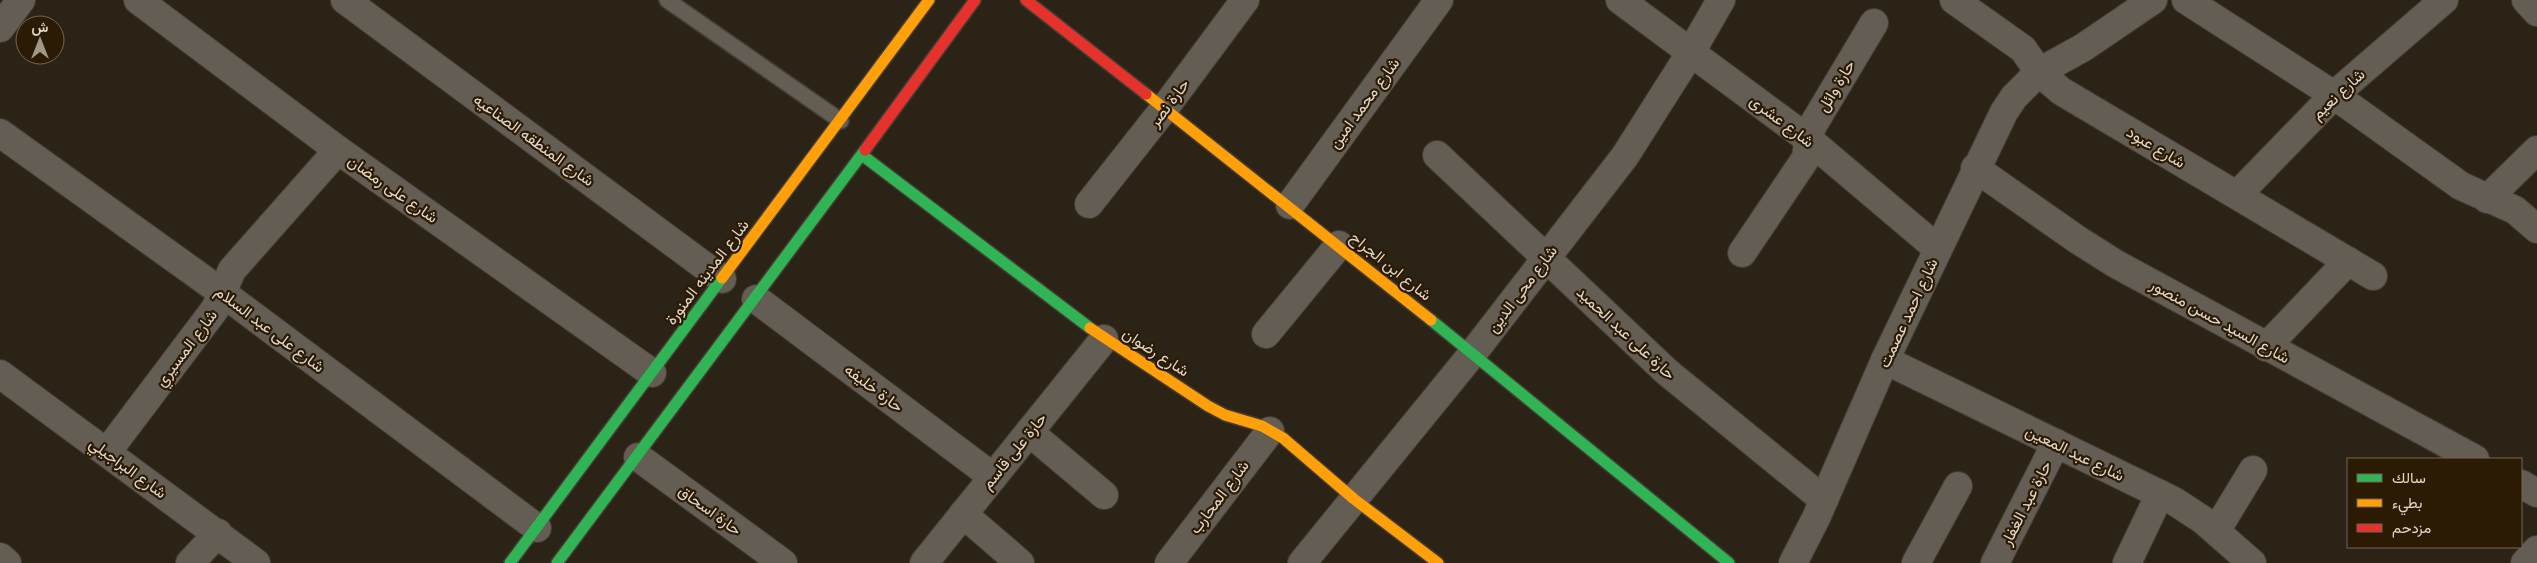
<svg xmlns="http://www.w3.org/2000/svg" width="2537" height="563" font-family="'Space Grotesk',Vazirmatn,sans-serif">
<style>
.lines{fill:none;stroke-linecap:round;stroke-linejoin:round}
.lane-casing{stroke:#453d34;stroke-width:18}
.street-casing{stroke:#453d34;stroke-width:30}
.fast-casing{stroke:#453d34;stroke-width:14}
.slow-casing{stroke:#453d34;stroke-width:14}
.jam-casing{stroke:#453d34;stroke-width:14}
.lane{stroke:#645d53;stroke-width:15}
.street{stroke:#645d53;stroke-width:28}
.fast{stroke:#30b455;stroke-width:11}
.slow{stroke:#ff9f0a;stroke-width:11}
.jam{stroke:#e5322d;stroke-width:11}
.labels{text-anchor:middle;dominant-baseline:central;stroke-width:4.5;stroke-linejoin:round;paint-order:stroke}
.street-label{font-size:16px;fill:#e1d6c9;stroke:#2b1b04}
</style>
<rect width="100%" height="100%" fill="#2c2317"/>
<g class="lines">
<defs>
<path id="lane" d="M 667,0 L 841,121"/>
<g id="street">
<path d="M 138,0 L 338,150 L 652,373"/>
<path d="M 345,0 L 722,279"/>
<path d="M 1620,0 L 1808,139 L 1938,249"/>
<path d="M 1954,0 L 2023,49 L 2039,72 L 2061,91 L 2373,276"/>
<path d="M 2186,0 L 2334,95 L 2461,186 L 2515,210 L 2537,229"/>
<path d="M 2526,0 L 2537,12"/>
<path d="M 0,28 L 21,0"/>
<path d="M 0,133 L 224,294 L 537,528"/>
<path d="M 1437,155 L 1667,372 L 1824,500"/>
<path d="M 1975,168 L 2078,240 L 2116,264 L 2475,459"/>
<path d="M 2237,195 L 2334,95 L 2444,0"/>
<path d="M 2487,199 L 2537,150"/>
<path d="M 1089,204 L 1164,109 L 1245,0"/>
<path d="M 1290,205 L 1439,0"/>
<path d="M 1742,253 L 1806,158 L 1809,134 L 1813,125 L 1874,23"/>
<path d="M 756,299 L 993,477"/>
<path d="M 1266,334 L 1339,245"/>
<path d="M 2266,347 L 2348,261"/>
<path d="M 1885,360 L 2174,501 L 2203,520 L 2252,563"/>
<path d="M 0,374 L 256,563"/>
<path d="M 1029,432 L 1104,495"/>
<path d="M 107,452 L 215,309 L 232,270 L 338,150"/>
<path d="M 638,457 L 783,563"/>
<path d="M 2521,484 L 2537,493"/>
<path d="M 963,514 L 1020,563"/>
<path d="M 2216,531 L 2253,470"/>
<path d="M 0,557 L 7,563"/>
<path d="M 190,563 L 218,533"/>
<path d="M 924,563 L 1104,339"/>
<path d="M 1169,563 L 1270,431"/>
<path d="M 1302,563 L 1473,353 L 1625,156 L 1691,52 L 1721,0"/>
<path d="M 1793,563 L 1816,518 L 1885,360 L 2004,112 L 2014,97 L 2039,72 L 2084,47 L 2153,0"/>
<path d="M 1916,563 L 1958,486"/>
<path d="M 1995,563 L 2056,443"/>
<path d="M 2127,563 L 2160,494"/>
<path d="M 2525,563 L 2537,550"/>
</g>
<g id="fast">
<path d="M 862,155 L 1090,328"/>
<path d="M 1431,320 L 1729,563"/>
<path d="M 510,563 L 722,278"/>
<path d="M 557,563 L 865,150"/>
</g>
<g id="slow">
<path d="M 1146,94 L 1431,320"/>
<path d="M 722,278 L 929,0"/>
<path d="M 1090,328 L 1208,406 L 1225,415 L 1262,426 L 1283,438 L 1354,499 L 1438,563"/>
</g>
<g id="jam">
<path d="M 1026,0 L 1146,94"/>
<path d="M 865,150 L 975,0"/>
</g>
</defs>
<use href="#lane" class="lane-casing"/>
<use href="#street" class="street-casing"/>
<use href="#fast" class="fast-casing"/>
<use href="#slow" class="slow-casing"/>
<use href="#jam" class="jam-casing"/>
<use href="#lane" class="lane"/>
<use href="#street" class="street"/>
<use href="#fast" class="fast"/>
<use href="#slow" class="slow"/>
<use href="#jam" class="jam"/>
</g>
<g class="labels">
<g class="street-label">
<text transform="translate(1836 86) rotate(-59)">حارة وائل</text>
<text transform="translate(2338 94) rotate(-43)">شارع نعيم</text>
<text transform="translate(1169 103) rotate(-53)">حارة نصر</text>
<text transform="translate(1364 103) rotate(-54)">شارع محمد امين</text>
<text transform="translate(1782 121) rotate(37)">شارع عشرى</text>
<text transform="translate(534 140) rotate(36)">شارع المنطقه الصناعيه</text>
<text transform="translate(2156 147) rotate(31)">شارع عبود</text>
<text transform="translate(393 189) rotate(35)">شارع على رمضان</text>
<text transform="translate(1391 266) rotate(39)">شارع ابن الجراح</text>
<text transform="translate(707 272) rotate(-53)">شارع المدينه المنورة</text>
<text transform="translate(1522 289) rotate(-53)">شارع محى الدين</text>
<text transform="translate(1908 313) rotate(-65)">شارع احمد عصمت</text>
<text transform="translate(2220 321) rotate(29)">شارع السيد حسن منصور</text>
<text transform="translate(270 329) rotate(37)">شارع على عبد السلام</text>
<text transform="translate(1626 333) rotate(43)">حارة على عبد الحميد</text>
<text transform="translate(186 348) rotate(-53)">شارع المسيري</text>
<text transform="translate(1156 352) rotate(33)">شارع رضوان</text>
<text transform="translate(874 388) rotate(37)">حارة خليفه</text>
<text transform="translate(1014 451) rotate(-51)">حارة على قاسم</text>
<text transform="translate(2075 453) rotate(26)">شارع عبد المعين</text>
<text transform="translate(128 468) rotate(36)">شارع البراجيلي</text>
<text transform="translate(1219 497) rotate(-53)">شارع المحارب</text>
<text transform="translate(2026 503) rotate(-63)">حارة عبد الغفار</text>
<text transform="translate(710 510) rotate(36)">حارة اسحاق</text>
</g>
</g>
<rect x="2347" y="458" width="175" height="90" fill="#2b1b04" stroke="#746653"/>
<rect x="2357" y="474" width="25" height="8" fill="#30b455" stroke="#746653"/>
<text x="2392" y="483" font-size="15" fill="#e1d6c9">سالك</text>
<rect x="2357" y="499" width="25" height="8" fill="#ff9f0a" stroke="#746653"/>
<text x="2392" y="508" font-size="15" fill="#e1d6c9">بطيء</text>
<rect x="2357" y="524" width="25" height="8" fill="#e5322d" stroke="#746653"/>
<text x="2392" y="533" font-size="15" fill="#e1d6c9">مزدحم</text>
<g transform="translate(40 40)"><circle r="24" fill="#2b1b04" stroke="#746653"/>
<path d="M0-4L9 19L0 12L-9 19Z" fill="#a2978b"/>
<text y="-8" font-size="14" font-weight="bold" text-anchor="middle" fill="#e1d6c9">ش</text>
</g>
</svg>
